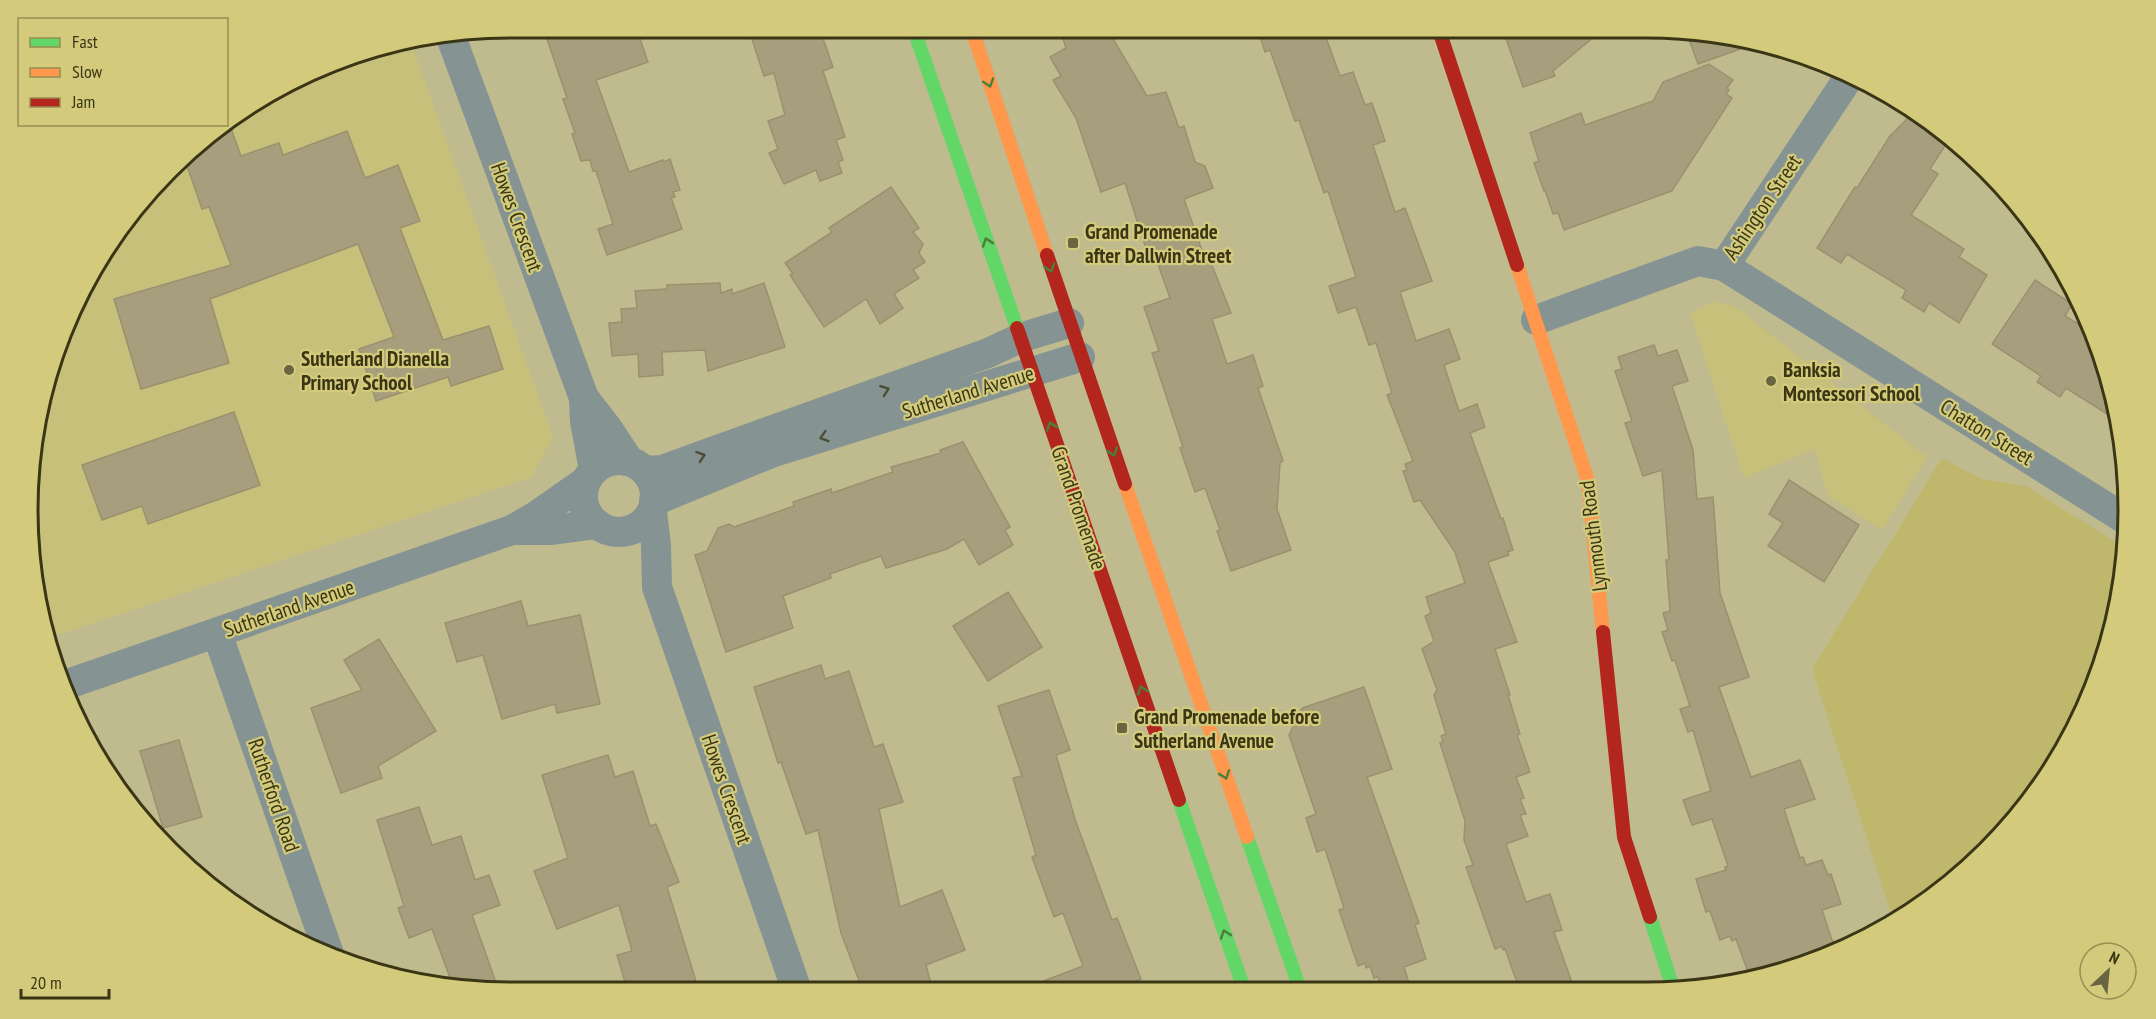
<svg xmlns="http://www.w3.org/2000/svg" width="2156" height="1019" font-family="'PT Sans Narrow',sans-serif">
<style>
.built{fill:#c7c07b}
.green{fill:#beb76c}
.building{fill:#a69e7c;stroke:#9a916f;stroke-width:1.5}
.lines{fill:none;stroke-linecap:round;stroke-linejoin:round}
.street{stroke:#859392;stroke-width:30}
.fast{stroke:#63d668;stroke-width:14}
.slow{stroke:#ff974d;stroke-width:14}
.jam{stroke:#b3261e;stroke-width:14}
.oneway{stroke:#4c7e3a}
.oneway2{stroke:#4d4d34}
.poi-dot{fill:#696540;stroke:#d3cb7b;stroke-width:2}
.labels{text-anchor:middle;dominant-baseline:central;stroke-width:4.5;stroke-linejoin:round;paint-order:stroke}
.street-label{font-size:21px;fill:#3a3615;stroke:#d3cb7b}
.poi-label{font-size:21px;font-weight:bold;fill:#3a3615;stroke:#d3cb7b;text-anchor:start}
.rim{fill:none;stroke:#3a3615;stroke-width:3}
</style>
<rect width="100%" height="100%" fill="#bfbb8f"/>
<g class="built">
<path d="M 411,43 L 553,437 L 531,477 L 51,637 L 31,572 L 36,415 L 64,325 L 108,242 L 216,127 L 226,124 L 227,121 L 354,53 Z"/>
<path d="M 1713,302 L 1734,306 L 1927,457 L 1882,530 L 1828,496 L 1815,449 L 1744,478 L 1690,313 Z"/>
</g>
<path class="green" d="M 1942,458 L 1982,479 L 2026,486 L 2125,548 L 2120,604 L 2092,694 L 2029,803 L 1940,892 L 1893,919 L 1812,669 Z"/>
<g class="building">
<path d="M 543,27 L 636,27 L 648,62 L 596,80 L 629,172 L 663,160 L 664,162 L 670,159 L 680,190 L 673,192 L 675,197 L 671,197 L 682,229 L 607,255 L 598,229 L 613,224 L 596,171 L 593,171 L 590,160 L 581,161 L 572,134 L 575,133 L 563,99 L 567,98 Z"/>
<path d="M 748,27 L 819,27 L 833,67 L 823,71 L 845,137 L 836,140 L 843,160 L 838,162 L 842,173 L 820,181 L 816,170 L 784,184 L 769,153 L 778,149 L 768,121 L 785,115 L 774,73 L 764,76 Z"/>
<path d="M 1059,27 L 1106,27 L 1147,96 L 1166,92 L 1179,128 L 1184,126 L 1195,162 L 1205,166 L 1213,188 L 1184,199 L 1205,259 L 1209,258 L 1231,313 L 1212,319 L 1227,364 L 1253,355 L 1263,386 L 1258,388 L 1283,461 L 1280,463 L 1277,509 L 1291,550 L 1231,571 L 1217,531 L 1220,530 L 1205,488 L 1195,492 L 1180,448 L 1183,447 L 1152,353 L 1159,351 L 1144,307 L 1170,298 L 1154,253 L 1148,255 L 1125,183 L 1101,192 L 1076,118 L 1053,80 L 1061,76 L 1050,57 L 1066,48 Z"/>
<path d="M 1257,27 L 1326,27 L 1327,31 L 1324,32 L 1340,76 L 1353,72 L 1365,105 L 1372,103 L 1385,141 L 1373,145 L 1395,212 L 1405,208 L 1432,281 L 1400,292 L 1416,341 L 1449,329 L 1460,359 L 1444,365 L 1459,411 L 1477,404 L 1485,427 L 1470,433 L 1501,519 L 1503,518 L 1513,550 L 1507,552 L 1509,555 L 1488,562 L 1517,642 L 1495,649 L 1510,695 L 1508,695 L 1520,734 L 1517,735 L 1530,772 L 1516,777 L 1524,798 L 1520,799 L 1526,814 L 1520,815 L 1528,836 L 1506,844 L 1526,902 L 1550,894 L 1562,930 L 1554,932 L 1574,988 L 1519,988 L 1505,949 L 1503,950 L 1502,946 L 1495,949 L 1466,867 L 1473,865 L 1464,840 L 1465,821 L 1440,743 L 1443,742 L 1441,736 L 1446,734 L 1434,695 L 1437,690 L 1422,649 L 1434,641 L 1425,616 L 1431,613 L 1426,597 L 1465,583 L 1455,552 L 1420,500 L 1414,502 L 1403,471 L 1407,470 L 1405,464 L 1413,461 L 1387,395 L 1392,393 L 1376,343 L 1369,345 L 1356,307 L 1338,313 L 1329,286 L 1356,277 L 1328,191 L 1324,193 L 1299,120 L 1295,121 L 1270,50 L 1265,52 Z"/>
<path d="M 1502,27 L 1606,27 L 1553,71 L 1555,76 L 1523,87 Z"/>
<path d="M 1686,31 L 1741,36 L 1760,42 L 1698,64 Z"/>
<path d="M 1709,64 L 1733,80 L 1727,88 L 1729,90 L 1726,94 L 1732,98 L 1672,191 L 1564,230 L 1558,213 L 1553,214 L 1545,190 L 1544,191 L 1534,163 L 1539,161 L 1530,133 L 1581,113 L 1585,125 L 1653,101 L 1663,82 Z"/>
<path d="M 1914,108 L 1950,138 L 1930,169 L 1938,174 L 1911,215 L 1964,249 L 1959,257 L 1987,275 L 1959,323 L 1929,303 L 1924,312 L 1902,298 L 1906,290 L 1847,254 L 1841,263 L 1817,248 L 1855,187 L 1857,188 L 1890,136 L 1905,121 Z"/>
<path d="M 228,120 L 241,156 L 279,143 L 283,155 L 347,131 L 365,178 L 398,165 L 420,221 L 400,228 L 443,340 L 489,326 L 503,369 L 451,386 L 448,377 L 376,401 L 359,349 L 394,337 L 358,244 L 210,299 L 229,363 L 141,389 L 114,299 L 231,265 L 209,207 L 202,209 L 185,160 L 216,127 L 226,124 Z"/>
<path d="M 891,187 L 919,228 L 913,232 L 923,244 L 919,253 L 925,262 L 913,270 L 919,278 L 894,294 L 903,308 L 880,324 L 866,299 L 824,327 L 790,275 L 793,274 L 785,263 L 832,232 L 829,228 Z"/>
<path d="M 2035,280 L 2072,304 L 2065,316 L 2096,335 L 2120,422 L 2066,388 L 2060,397 L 2037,382 L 2041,376 L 1992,344 Z"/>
<path d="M 720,283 L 721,293 L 732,289 L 732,294 L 764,283 L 785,347 L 708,371 L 705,350 L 662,352 L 663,375 L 639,377 L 638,354 L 612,356 L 609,323 L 622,322 L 621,309 L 637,308 L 635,291 L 667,289 L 667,285 Z"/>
<path d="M 1654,345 L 1658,356 L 1677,350 L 1688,381 L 1672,386 L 1693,450 L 1697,499 L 1713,497 L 1720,593 L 1749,677 L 1719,687 L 1751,777 L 1800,760 L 1815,799 L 1784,809 L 1800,858 L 1803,857 L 1806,865 L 1822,860 L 1828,875 L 1831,874 L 1841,904 L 1822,910 L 1836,952 L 1773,971 L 1771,964 L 1748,972 L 1736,939 L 1732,941 L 1730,936 L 1720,940 L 1710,911 L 1706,912 L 1696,879 L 1726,870 L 1725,867 L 1728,866 L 1712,819 L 1692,825 L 1683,800 L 1711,791 L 1693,730 L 1688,732 L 1680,709 L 1690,706 L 1675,660 L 1672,661 L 1662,632 L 1668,630 L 1663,613 L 1670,611 L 1666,560 L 1669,560 L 1662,470 L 1643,476 L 1625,423 L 1632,421 L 1615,371 L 1622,369 L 1618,357 Z"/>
<path d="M 234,412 L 260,485 L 148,524 L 142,506 L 102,520 L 82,465 Z"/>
<path d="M 963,442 L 1010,527 L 1005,530 L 1013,545 L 979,565 L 964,539 L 947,549 L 886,568 L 881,556 L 830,574 L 831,578 L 783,596 L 793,628 L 726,652 L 695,555 L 707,551 L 718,528 L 729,524 L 734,527 L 794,506 L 793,502 L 831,489 L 832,493 L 893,472 L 891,467 L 941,453 L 940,450 Z"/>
<path d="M 1789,480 L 1859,525 L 1824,582 L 1768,546 L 1783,523 L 1769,514 Z"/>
<path d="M 1008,592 L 1042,647 L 988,681 L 953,626 Z"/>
<path d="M 521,601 L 528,626 L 580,615 L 600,704 L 557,713 L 555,704 L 502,719 L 483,655 L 457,662 L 445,623 Z"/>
<path d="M 379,639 L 436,731 L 378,766 L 382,778 L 341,793 L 311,708 L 362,690 L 344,660 Z"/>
<path d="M 821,665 L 825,679 L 849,671 L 874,747 L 883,744 L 903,802 L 879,809 L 900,907 L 942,890 L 965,950 L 926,965 L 933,991 L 863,991 L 841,933 L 818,830 L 806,834 L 781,762 L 778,763 L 754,687 Z"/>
<path d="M 1364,687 L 1392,769 L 1367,777 L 1419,923 L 1415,925 L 1426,959 L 1404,967 L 1409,983 L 1393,989 L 1382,989 L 1378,977 L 1374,978 L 1370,966 L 1366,968 L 1365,963 L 1358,966 L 1339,910 L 1344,908 L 1325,849 L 1317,852 L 1306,818 L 1316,814 L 1289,735 L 1302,708 Z"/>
<path d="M 1049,690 L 1070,750 L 1056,755 L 1076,822 L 1112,920 L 1117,918 L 1141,979 L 1113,990 L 1025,990 L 1025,988 L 1083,966 L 1063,913 L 1054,917 L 1032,857 L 1036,855 L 1013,778 L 1022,776 L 998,706 Z"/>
<path d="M 179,740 L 202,817 L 163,828 L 140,751 Z"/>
<path d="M 608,755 L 615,777 L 633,771 L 650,826 L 656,824 L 679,882 L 667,887 L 699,991 L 628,992 L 617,955 L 632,951 L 619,905 L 557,929 L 534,871 L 568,858 L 542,775 Z"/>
<path d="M 419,807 L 432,845 L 461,836 L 475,880 L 489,875 L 500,905 L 472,915 L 499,991 L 453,986 L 432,929 L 409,938 L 398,908 L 404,906 L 377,820 Z"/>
</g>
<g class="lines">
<g class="street">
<path d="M 451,37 L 584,398 L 585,421 L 594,470"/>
<path d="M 1724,266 L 2128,521"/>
<path d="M 1536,320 L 1698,261 L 1724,266 L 1851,74"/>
<path d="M 584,398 L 608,429 L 629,461"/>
<circle cx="619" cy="496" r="36"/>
<path d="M 645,471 L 662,470 L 706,454 L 988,353 L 1020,338 L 1069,323"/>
<path d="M 654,501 L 771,453 L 1080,357"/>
<path d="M 652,512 L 656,545 L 657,587 L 797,991"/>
<path d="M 512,530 L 552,530 L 597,524"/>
<path d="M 217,633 L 330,957"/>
<path d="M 65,685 L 512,530 L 536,516 L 586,481"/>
</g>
<g class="fast">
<path d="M 913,27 L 1017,328"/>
<path d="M 1179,800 L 1244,989"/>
<path d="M 1247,837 L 1300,989"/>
<path d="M 1650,917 L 1673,988"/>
</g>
<g class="slow">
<path d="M 971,27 L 1047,255"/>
<path d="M 1517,265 L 1588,481 L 1603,632"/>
<path d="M 1125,484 L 1247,837"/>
</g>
<g class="jam">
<path d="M 1438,27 L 1517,265"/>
<path d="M 1047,255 L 1125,484"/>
<path d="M 1017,328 L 1179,800"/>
<path d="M 1603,632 L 1624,837 L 1650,917"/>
</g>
</g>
<defs><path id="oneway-chevron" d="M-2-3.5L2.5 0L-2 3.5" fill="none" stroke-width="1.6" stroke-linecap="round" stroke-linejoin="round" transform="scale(1.5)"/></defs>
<g class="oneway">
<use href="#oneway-chevron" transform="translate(989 83) rotate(72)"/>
<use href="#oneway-chevron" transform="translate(987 242) rotate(-109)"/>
<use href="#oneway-chevron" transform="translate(1050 268) rotate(72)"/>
<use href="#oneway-chevron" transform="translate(1051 426) rotate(-109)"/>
<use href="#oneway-chevron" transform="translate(1113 452) rotate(71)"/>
<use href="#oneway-chevron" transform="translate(1142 690) rotate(-109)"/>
<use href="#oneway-chevron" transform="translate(1225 775) rotate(71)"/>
<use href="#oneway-chevron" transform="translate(1225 934) rotate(-109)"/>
</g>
<g class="oneway2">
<use href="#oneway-chevron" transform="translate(885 390) rotate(-20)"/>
<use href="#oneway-chevron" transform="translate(824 437) rotate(163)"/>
<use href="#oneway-chevron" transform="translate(701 456) rotate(-19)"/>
</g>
<g class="poi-dot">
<rect x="1067" y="237" width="12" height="12" rx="3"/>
<circle cx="289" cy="370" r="6"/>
<circle cx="1771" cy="381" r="6"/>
<rect x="1116" y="722" width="12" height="12" rx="3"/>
</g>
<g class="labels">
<g class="street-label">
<text transform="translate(1762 207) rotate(-56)">Ashington Street</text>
<text transform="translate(517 217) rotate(70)">Howes Crescent</text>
<text transform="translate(968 392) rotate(-17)">Sutherland Avenue</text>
<text transform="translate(1987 432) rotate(32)">Chatton Street</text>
<text transform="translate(1079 508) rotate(71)">Grand Promenade</text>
<text transform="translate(1593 536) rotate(-97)">Lynmouth Road</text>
<text transform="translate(289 608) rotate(-19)">Sutherland Avenue</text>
<text transform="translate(727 789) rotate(71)">Howes Crescent</text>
<text transform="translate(274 795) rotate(71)">Rutherford Road</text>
</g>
<g class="poi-label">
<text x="1085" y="231">Grand Promenade<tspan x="1085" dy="24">after Dallwin Street</tspan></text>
<text x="301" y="358">Sutherland Dianella<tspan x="301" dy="24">Primary School</tspan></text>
<text x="1783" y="369">Banksia<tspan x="1783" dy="24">Montessori School</tspan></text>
<text x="1134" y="716">Grand Promenade before<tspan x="1134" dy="24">Sutherland Avenue</tspan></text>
</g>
</g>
<path d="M0 0H2156V1019H0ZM510 38H1646A472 472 0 0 1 2118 510V510A472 472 0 0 1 1646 982H510A472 472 0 0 1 38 510V510A472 472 0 0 1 510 38Z" fill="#d3cb7b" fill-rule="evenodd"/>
<path class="rim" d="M510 38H1646A472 472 0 0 1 2118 510V510A472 472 0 0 1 1646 982H510A472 472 0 0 1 38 510V510A472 472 0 0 1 510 38Z"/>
<rect x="18" y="18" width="210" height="108" fill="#d3cb7b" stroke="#968f52" stroke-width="1.5"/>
<rect x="30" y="38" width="30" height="9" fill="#63d668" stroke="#968f52" stroke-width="1.5"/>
<text x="72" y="48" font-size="18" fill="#3a3615">Fast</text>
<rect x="30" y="68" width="30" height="9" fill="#ff974d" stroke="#968f52" stroke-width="1.5"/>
<text x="72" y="78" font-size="18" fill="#3a3615">Slow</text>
<rect x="30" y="98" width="30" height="9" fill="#b3261e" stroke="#968f52" stroke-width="1.5"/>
<text x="72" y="108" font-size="18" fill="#3a3615">Jam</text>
<g transform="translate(2108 971) rotate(26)"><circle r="28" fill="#d3cb7b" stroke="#968f52" stroke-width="1.5"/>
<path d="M0-4.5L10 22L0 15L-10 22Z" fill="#696540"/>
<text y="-9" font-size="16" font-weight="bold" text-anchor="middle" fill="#3a3615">N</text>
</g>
<path d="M21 989v9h88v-9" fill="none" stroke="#3a3615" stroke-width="3"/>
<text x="30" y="989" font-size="18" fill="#3a3615" stroke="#d3cb7b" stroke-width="4.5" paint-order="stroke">20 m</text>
</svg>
